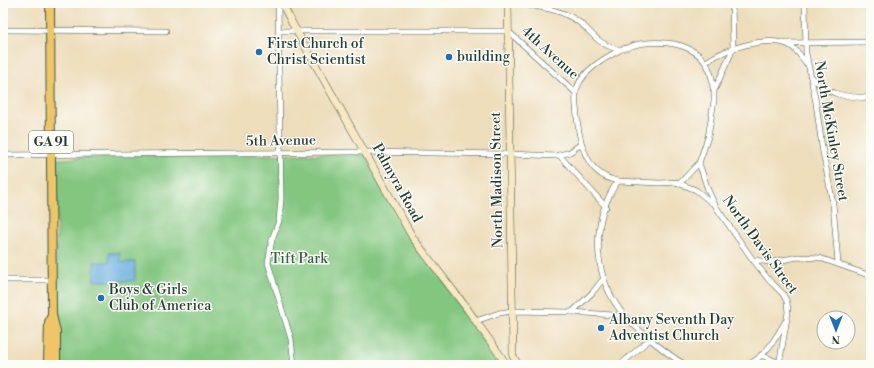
<svg xmlns="http://www.w3.org/2000/svg" width="874" height="368" font-family="'Libre Bodoni',serif">
<style>
.green{fill:#82c680;stroke:#50825a}
.water{fill:#6aafe0;stroke:#44768a}
.lines{fill:none;stroke-linecap:round;stroke-linejoin:round}
.minor-casing{stroke:#3e5548;stroke-width:6}
.secondary-casing{stroke:#3e5548;stroke-width:8}
.primary-casing{stroke:#3e5548;stroke-width:10}
.minor{stroke:#fff;stroke-width:5}
.secondary{stroke:#f8e8c3;stroke-width:7}
.primary{stroke:#eec569;stroke-width:8}
.poi-dot{fill:#1f6fb2;stroke:#fdfcf7;stroke-width:1.5}
.labels{text-anchor:middle;dominant-baseline:central;stroke-width:3;stroke-linejoin:round;paint-order:stroke}
.shield{fill:#fdfcf7;stroke:#62766e;stroke-width:1}
.shield-label{font-size:13px;font-weight:bold;fill:#1f3d34}
.poi-label{font-size:14px;fill:#1f3d34;stroke:#fdfcf7;text-anchor:start}
.street-label{font-size:14px;fill:#1f3d34;stroke:#fdfcf7}
.park-label{font-size:14px;fill:#385f47;stroke:#fdfcf7}
</style>
<rect width="100%" height="100%" fill="#fdfcf7"/>
<filter id="ink" filterUnits="userSpaceOnUse"><feTurbulence type="fractalNoise" baseFrequency=".025" numOctaves="2"/><feDisplacementMap in="SourceGraphic" scale="8" xChannelSelector="R" yChannelSelector="G"/><feConvolveMatrix kernelMatrix="1 2 1 2 8 2 1 2 1" color-interpolation-filters="sRGB"/></filter>
<filter id="wash" filterUnits="userSpaceOnUse"><feTurbulence type="fractalNoise" baseFrequency=".012" numOctaves="4" result="noise"/><feDisplacementMap in="SourceGraphic" scale="16" xChannelSelector="R" yChannelSelector="G"/><feGaussianBlur stdDeviation="0.9" result="paint"/><feColorMatrix in="noise" values="0 0 0 0 0 0 0 0 0 0 0 0 0 0 0 0 0 1.4 0 .05"/><feComposite in="paint" operator="in"/></filter>
<g filter="url(#wash)">
<rect width="100%" height="100%" fill="#edddbb"/>
<path class="green" d="M 365,154 L 413,239 L 476,322 L 499,365 L 61,365 L 59,318 L 56,311 L 57,159 L 145,155 Z"/>
<path class="water" d="M 109,253 L 120,253 L 120,262 L 135,262 L 135,281 L 94,281 L 94,262 L 109,262 Z"/>
</g>
<g filter="url(#ink)">
<g class="lines">
<defs>
<g id="minor">
<path d="M 278,3 L 281,199 L 279,221 L 272,239 L 268,263 L 291,339 L 294,365"/>
<path d="M 515,3 C 534,6 554,8 571,17 C 591,27 592,43 618,49 C 624,50 633,45 639,44 C 673,39 712,46 713,89"/>
<path d="M 732,3 L 733,49 L 714,91 L 714,101 L 708,137 L 699,163 L 708,190 L 716,207 L 753,260 L 769,280 L 783,294 L 787,302 L 788,312 L 779,365"/>
<path d="M 805,3 L 806,53 L 816,103 L 822,147 L 833,204 L 838,263"/>
<path d="M 3,30 L 166,31"/>
<path d="M 279,31 L 508,31 L 576,93"/>
<path d="M 786,43 L 871,42"/>
<path d="M 706,62 C 724,49 767,35 789,45 C 797,49 801,57 806,63"/>
<path d="M 810,75 C 827,96 846,97 871,98"/>
<path d="M 3,155 L 353,152 L 510,154 L 556,156 L 570,152 L 581,144"/>
<path d="M 559,155 L 606,207"/>
<path d="M 618,181 C 587,176 579,142 577,116 C 576,107 574,96 577,88 C 583,70 605,58 620,50"/>
<path d="M 678,183 L 696,190 L 712,203"/>
<path d="M 753,260 L 772,262 L 798,257 L 820,258 L 871,276"/>
<path d="M 3,280 L 52,280"/>
<path d="M 572,312 L 613,315 L 627,319"/>
<path d="M 476,321 L 499,313 L 512,311 L 572,312 L 592,293 L 604,278"/>
<path d="M 761,355 L 784,365"/>
<path d="M 620,365 L 650,339"/>
<path d="M 686,365 C 674,359 662,349 651,340 C 642,332 632,325 624,315 C 592,277 590,221 618,181 L 659,183 L 681,182 L 699,163"/>
<path d="M 746,365 C 764,359 776,338 785,322"/>
</g>
<g id="secondary">
<path d="M 282,3 L 292,23 L 413,238 L 468,310 L 507,365"/>
<path d="M 508,3 L 513,356 L 518,365"/>
</g>
<g id="primary">
<path d="M 50,3 L 52,315 L 56,332 L 56,365"/>
<path d="M 48,365 L 49,322 L 52,315"/>
</g>
</defs>
<use href="#minor" class="minor-casing"/>
<use href="#secondary" class="secondary-casing"/>
<use href="#primary" class="primary-casing"/>
<use href="#minor" class="minor"/>
<use href="#secondary" class="secondary"/>
<use href="#primary" class="primary"/>
</g>
</g>
<g class="poi-dot">
<circle cx="259" cy="52" r="4"/>
<circle cx="449" cy="57" r="4"/>
<circle cx="101" cy="298" r="4"/>
<circle cx="601" cy="328" r="4"/>
</g>
<g class="labels">
<rect class="shield" x="29" y="131" width="44" height="22" rx="3"/>
<g class="shield-label">
<text x="51" y="142">GA 91</text>
</g>
<g class="poi-label">
<text x="267" y="44">First Church of<tspan x="267" dy="16">Christ Scientist</tspan></text>
<text x="457" y="57">building</text>
<text x="109" y="290">Boys &amp; Girls<tspan x="109" dy="16">Club of America</tspan></text>
<text x="609" y="320">Albany Seventh Day<tspan x="609" dy="16">Adventist Church</tspan></text>
</g>
<g class="street-label">
<text transform="translate(550 53) rotate(42)">4th Avenue</text>
<text transform="translate(831 131) rotate(80)">North McKinley Street</text>
<text transform="translate(281 141) rotate(-1)">5th Avenue</text>
<text transform="translate(497 180) rotate(-91)">North Madison Street</text>
<text transform="translate(397 183) rotate(61)">Palmyra Road</text>
<text transform="translate(760 245) rotate(54)">North Davis Street</text>
</g>
<g class="park-label">
<text x="299" y="259">Tift Park</text>
</g>
</g>
<rect width="874" height="368" fill="none" stroke="#fdfcf7" stroke-width="16"/>
<g transform="translate(836 330) rotate(180)"><circle r="19" fill="#fdfcf7" stroke="#a4b0a9"/>
<path d="M0-3L7 15L0 10L-7 15Z" fill="#1f6fb2"/>
<text y="-6" font-size="11" font-weight="bold" text-anchor="middle" fill="#1f3d34">N</text>
</g>
</svg>
